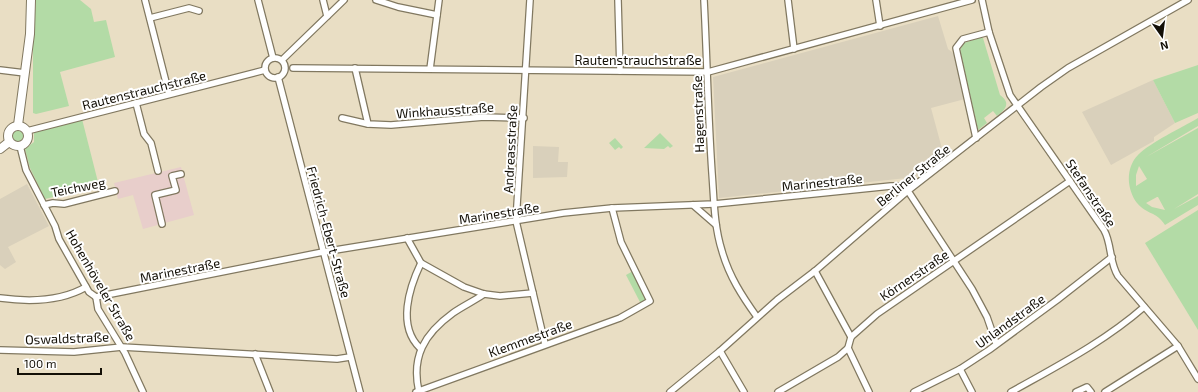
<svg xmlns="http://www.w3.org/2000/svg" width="1198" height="392" font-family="'Exo 2',sans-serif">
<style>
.commercial{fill:#e8cecb}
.education{fill:#d9d0bb}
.green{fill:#b3dba6;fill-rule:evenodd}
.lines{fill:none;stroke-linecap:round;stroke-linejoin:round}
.street-casing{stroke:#817860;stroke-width:8}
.secondary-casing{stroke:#817860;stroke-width:10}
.street{stroke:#fff;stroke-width:5.5}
.secondary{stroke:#fff;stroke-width:8}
.labels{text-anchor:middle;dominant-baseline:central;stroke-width:4;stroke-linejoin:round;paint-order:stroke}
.street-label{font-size:13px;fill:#130f06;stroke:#fff}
</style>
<rect width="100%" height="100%" fill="#e9dec4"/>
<path class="commercial" d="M 181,167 L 194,215 L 143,229 L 133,195 L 118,199 L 114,183 Z"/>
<g class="education">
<path d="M 938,16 L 948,49 L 956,55 L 965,99 L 931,108 L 944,156 L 916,177 L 719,198 L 713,77 Z"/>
<path d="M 1153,80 L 1175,123 L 1154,137 L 1154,141 L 1111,165 L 1082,112 Z"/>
<path d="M 533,146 L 559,147 L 558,162 L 568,162 L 567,177 L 533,178 Z"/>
<path d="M 27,184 L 49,226 L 8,247 L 16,262 L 5,269 L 0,265 L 0,199 Z"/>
</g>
<g class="green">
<path d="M 36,0 L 80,0 L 91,9 L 94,22 L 106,20 L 115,57 L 60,72 L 69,106 L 36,114 L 33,113 L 33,35 Z"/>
<path d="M 979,38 L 983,38 L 1000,95 C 1011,103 1006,109 997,116 L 993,111 L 984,118 L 987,123 L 978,130 L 960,50 L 964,43 Z"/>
<path d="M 1198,65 L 1198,113 L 1175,123 L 1153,80 Z"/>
<path d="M 1198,118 L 1198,126 L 1146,157 L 1198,128 L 1198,194 L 1174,209 L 1198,196 L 1198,205 L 1165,225 C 1156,211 1147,215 1137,203 C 1127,190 1125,168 1138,155 C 1151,142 1181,128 1198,118 ZM 1139,166 L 1147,179 L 1136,186 L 1136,175 ZM 1157,197 L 1158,197 L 1165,210 L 1152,207 L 1146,203 Z"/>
<path d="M 82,119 L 99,186 L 45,199 L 30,168 L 25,149 L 34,142 L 34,132 Z"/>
<circle cx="18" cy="136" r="5.5"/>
<path d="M 660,133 L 673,146 L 670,148 L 668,146 L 664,149 L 644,148 Z"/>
<path d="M 615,138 L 623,147 L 621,149 L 619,147 L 615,150 L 609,143 Z"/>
<path d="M 1198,210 L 1198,330 L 1145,243 Z"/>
<path d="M 633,271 L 647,301 L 641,304 L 626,275 Z"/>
</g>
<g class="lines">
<defs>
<g id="street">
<path d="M 145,0 L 169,94"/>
<path d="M 258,0 L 273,58"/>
<path d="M 323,0 L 327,16"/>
<path d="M 376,0 L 398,7 L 437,15"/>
<path d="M 530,0 L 516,221 L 545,344"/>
<path d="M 618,0 L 620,71"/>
<path d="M 704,0 C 707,58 708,115 712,173 C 714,199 714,226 722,251 C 729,276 742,296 757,317"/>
<path d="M 788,0 L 794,49"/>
<path d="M 876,0 L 880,26"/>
<path d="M 982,0 L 989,32 L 1010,95 L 1104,230 C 1112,244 1109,262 1118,276 L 1178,346 L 1198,379"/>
<path d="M 150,18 L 189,8 L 199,11"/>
<circle cx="275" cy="68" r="10"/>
<path d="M 282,60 L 344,0"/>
<path d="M 293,68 L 708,72 L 972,0"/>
<path d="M 355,68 L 368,124 L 391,125 L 484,117 L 524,118"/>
<path d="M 430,69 L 439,0"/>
<path d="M 0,70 L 25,73"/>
<path d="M 278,77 L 360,392"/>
<path d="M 136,103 L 144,134 L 151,143 L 158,171"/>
<path d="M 342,118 L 368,124"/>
<path d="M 27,131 L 265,70"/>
<path d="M 976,138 L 956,48 L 963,39 L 989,32"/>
<path d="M 20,146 L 26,170 L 55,226 L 59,239 L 89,292 L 96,297"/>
<path d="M 44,205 L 53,203 L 64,204 L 115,191"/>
<path d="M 693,205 L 716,225"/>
<path d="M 162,224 L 155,195 L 176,190 L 172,176 L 181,174"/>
<path d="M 407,238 L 421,263 L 464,287 L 484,294 L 500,296 L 533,293"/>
<path d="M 815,271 L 851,337"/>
<path d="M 96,297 L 323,252 L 563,213 L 612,208 L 714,204 L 891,186 L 901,186 L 908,191 L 972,289 L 987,317 L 996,343"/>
<path d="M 96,297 L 98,309 L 125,353 L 143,392"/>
<path d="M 0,298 C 29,302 60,302 86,287"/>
<path d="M 420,348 C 397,326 409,288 421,263"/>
<path d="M 848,348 L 869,392"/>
<path d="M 0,350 L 74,352 L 122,347 L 337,359 L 350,357"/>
<path d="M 720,351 L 744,392"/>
<path d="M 255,354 L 270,392"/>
<path d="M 960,369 L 972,392"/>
<path d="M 416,392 L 620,318 L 650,301 L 621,242 L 612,208"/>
<path d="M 419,392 C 411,357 424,334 453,313 C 463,306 474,301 484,294"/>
<path d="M 670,392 L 720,351 L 777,300 L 815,271 L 910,189 L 1041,87 L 1068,68 L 1188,0"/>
<path d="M 778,392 L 838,357 L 848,348 L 851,337 L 877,314 L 1070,181"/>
<path d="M 914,392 L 960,369 L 989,350 L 1057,300 L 1112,257"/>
<path d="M 1011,392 C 1057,366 1104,342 1144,307"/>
<path d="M 1076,392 L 1087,387 L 1091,392"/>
<path d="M 1105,392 L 1178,346"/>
</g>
<g id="secondary">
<path d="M 18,125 L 30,34 L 31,0"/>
<circle cx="18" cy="136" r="10"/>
<path d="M 0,149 L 9,142"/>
</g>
</defs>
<use href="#street" class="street-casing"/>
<use href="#secondary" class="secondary-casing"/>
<use href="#street" class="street"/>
<use href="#secondary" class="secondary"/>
</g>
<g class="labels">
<g class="street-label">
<text x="638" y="60">Rautenstrauchstraße</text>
<text transform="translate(144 90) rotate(-14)">Rautenstrauchstraße</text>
<text transform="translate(445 110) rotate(-4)">Winkhausstraße</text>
<text transform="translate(698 114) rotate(-92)">Hagenstraße</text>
<text transform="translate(510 149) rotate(-87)">Andreasstraße</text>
<text transform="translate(913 175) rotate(-39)">Berliner Straße</text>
<text transform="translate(822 182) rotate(-6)">Marinestraße</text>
<text transform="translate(78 187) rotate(-11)">Teichweg</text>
<text transform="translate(1091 193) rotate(56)">Stefanstraße</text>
<text transform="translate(499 213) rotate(-9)">Marinestraße</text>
<text transform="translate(329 232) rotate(75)">Friedrich-Ebert-Straße</text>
<text transform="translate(180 270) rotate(-11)">Marinestraße</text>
<text transform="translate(914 275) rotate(-34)">Körnerstraße</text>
<text transform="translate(101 285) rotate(60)">Hohenhöveler Straße</text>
<text transform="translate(1010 321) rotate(-36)">Uhlandstraße</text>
<text transform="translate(67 338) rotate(-2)">Oswaldstraße</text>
<text transform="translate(530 338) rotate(-20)">Klemmestraße</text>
</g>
</g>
<g transform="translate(1162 36) rotate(166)" stroke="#ffffff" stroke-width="3" paint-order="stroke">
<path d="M0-3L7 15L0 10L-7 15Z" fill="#130f06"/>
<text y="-6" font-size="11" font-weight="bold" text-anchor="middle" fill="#130f06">N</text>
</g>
<path d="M18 368v6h83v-6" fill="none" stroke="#130f06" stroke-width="2"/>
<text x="24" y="368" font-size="12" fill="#130f06" stroke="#ffffff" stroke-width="3" paint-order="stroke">100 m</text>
</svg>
